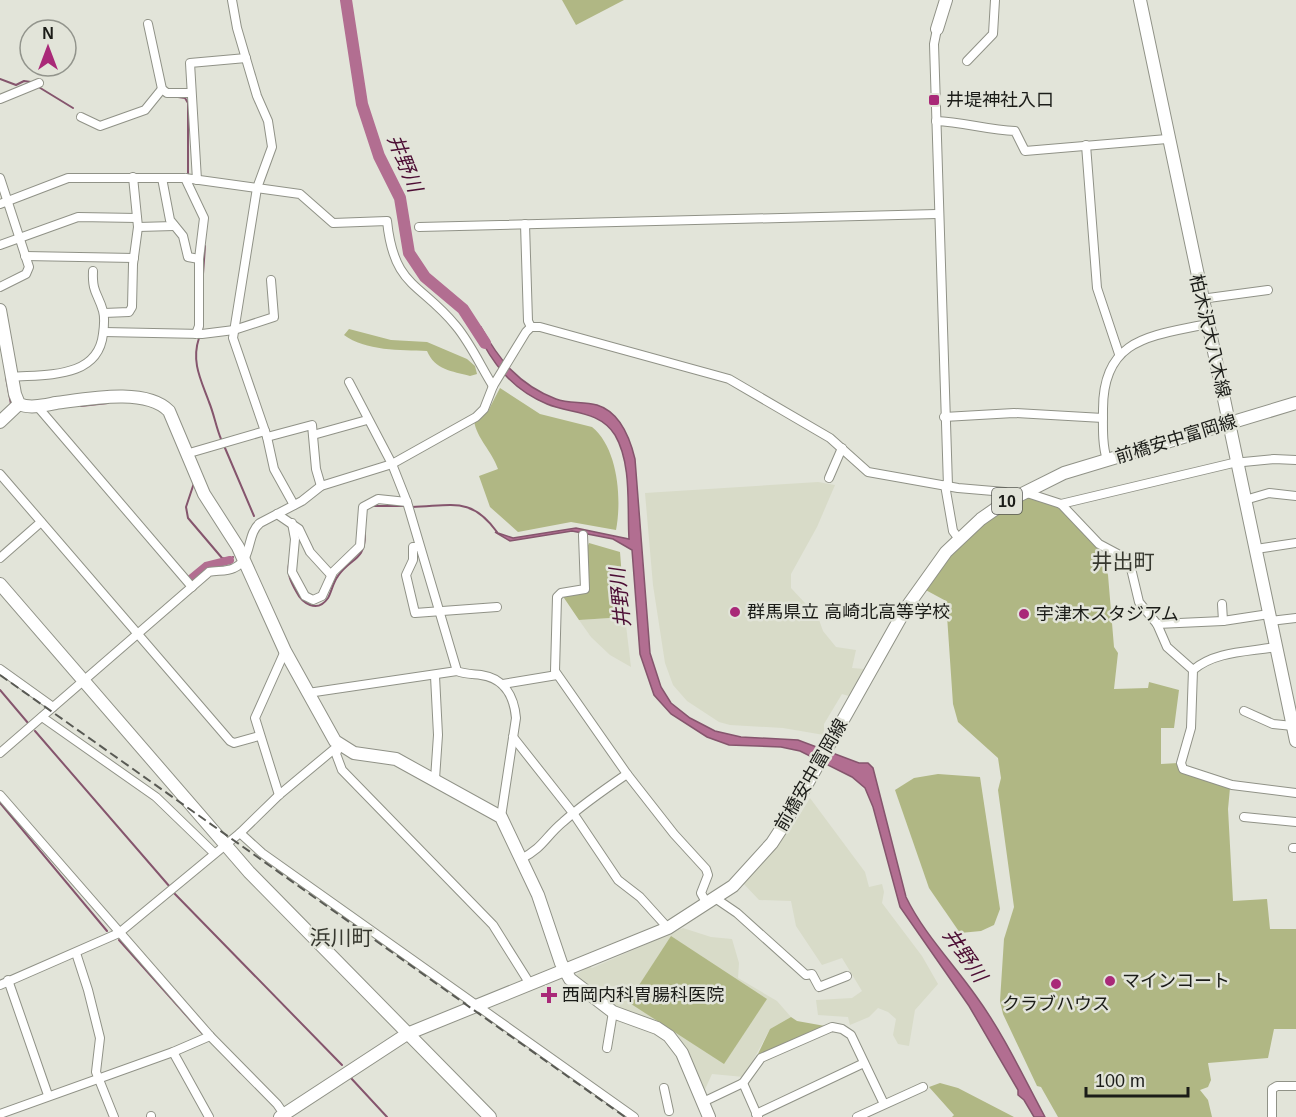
<svg xmlns="http://www.w3.org/2000/svg" width="1296" height="1117" font-family="Arial,'Noto Sans JP',sans-serif">
<style>
.built{fill:#d8dbc8}
.green{fill:#b0b784}
.water{fill:#b26e91;stroke:#85556d;stroke-width:1.5}
.lines{fill:none;stroke-linecap:round;stroke-linejoin:round}
.stream{stroke:#85556d;stroke-width:2}
.canal{stroke:#b26e91;stroke-width:8}
.river{stroke:#b26e91;stroke-width:12}
.street-casing{stroke:#909287;stroke-width:10}
.secondary-casing{stroke:#909287;stroke-width:14}
.primary-casing{stroke:#909287;stroke-width:14}
.street{stroke:#fff;stroke-width:8}
.secondary{stroke:#fff;stroke-width:12}
.primary{stroke:#fff;stroke-width:12}
.rail{stroke:#595a54;stroke-width:2;stroke-dasharray:9 4.5;stroke-linecap:butt}
.poi-dot{fill:#a92978;stroke:#e2e4d9;stroke-width:2}
.labels{text-anchor:middle;dominant-baseline:central;stroke-width:5;stroke-linejoin:round;paint-order:stroke}
.shield{fill:#e2e4d9;stroke:#575852;stroke-width:1.5}
.shield-label{font-size:16px;font-weight:bold;fill:#1b1c18}
.poi-label{font-size:18px;fill:#1b1c18;stroke:#e2e4d9;text-anchor:start}
.street-label{font-size:18px;fill:#1b1c18;stroke:#e2e4d9}
.water-label{font-size:20px;font-style:italic;fill:#4c0d34;stroke:#e2e4d9}
.quarter-label{font-size:21px;fill:#37382f;stroke:#e2e4d9}
</style>
<rect width="100%" height="100%" fill="#e2e4d9"/>
<g class="built">
<path d="M 818,482 L 835,485 L 817,527 L 791,574 L 791,588 L 818,617 L 823,631 L 836,647 L 856,650 L 852,668 L 864,669 L 849,696 L 842,694 L 824,724 L 824,735 L 783,728 L 730,725 L 719,722 L 687,701 L 673,685 L 665,663 L 653,585 L 645,493 Z"/>
<path d="M 625,617 L 631,667 L 610,655 L 591,637 L 579,620 Z"/>
<path d="M 810,798 L 865,872 L 869,887 L 882,884 L 884,892 L 882,903 L 922,956 L 938,984 L 915,1010 L 909,1046 L 898,1044 L 893,1035 L 896,1019 L 888,1012 L 878,1008 L 869,1017 L 850,1025 L 848,1017 L 818,1015 L 816,1000 L 852,998 L 862,991 L 842,958 L 822,965 L 796,926 L 791,901 L 759,900 L 742,882 L 794,824 Z"/>
<path d="M 683,928 L 711,937 L 732,939 L 739,963 L 738,978 L 777,1001 L 791,1017 L 770,1029 L 744,1077 L 712,1074 L 702,1096 L 680,1045 L 614,1009 L 577,979 L 576,975 L 589,966 L 592,968 Z"/>
</g>
<g class="green">
<path d="M 562,0 L 624,0 L 576,25 Z"/>
<path d="M 349,329 L 391,340 L 427,342 L 467,359 L 475,366 L 477,374 L 470,376 C 452,371 435,370 427,351 C 401,350 365,351 344,335 Z"/>
<path d="M 500,388 L 540,414 L 592,427 C 618,448 622,499 616,530 L 571,522 L 518,532 L 490,507 L 479,476 L 498,469 C 492,451 477,439 474,421 L 488,411 Z"/>
<path d="M 1027,497 L 1058,506 L 1100,548 L 1108,575 L 1114,647 L 1118,653 L 1114,689 L 1148,688 L 1149,682 L 1179,690 L 1174,728 L 1161,728 L 1161,764 L 1178,763 L 1230,788 L 1228,809 L 1233,901 L 1267,899 L 1270,929 L 1296,929 L 1296,1029 L 1274,1029 L 1268,1058 L 1208,1063 L 1211,1080 L 1208,1087 L 1200,1090 L 1208,1100 L 1212,1117 L 1058,1117 L 1041,1087 L 1037,1086 L 1003,1014 L 1000,1001 L 1004,939 L 1014,907 L 998,790 L 1001,778 L 998,758 L 958,722 L 953,704 L 946,601 L 922,588 C 950,549 984,519 1027,497 Z"/>
<path d="M 589,543 L 620,552 L 625,617 L 579,620 L 562,595 L 587,591 L 587,548 Z"/>
<path d="M 938,774 L 980,777 L 1000,909 L 994,925 L 981,931 L 960,933 L 929,888 L 895,790 L 914,778 Z"/>
<path d="M 671,936 L 767,999 L 724,1064 L 628,1002 Z"/>
<path d="M 791,1017 L 797,1021 L 825,1026 L 757,1056 L 770,1029 Z"/>
<path d="M 940,1083 L 958,1088 L 1014,1117 L 952,1117 L 954,1115 L 929,1087 Z"/>
</g>
<path class="water" d="M 481,327 C 499,360 519,385 556,399 C 569,404 583,401 597,405 C 620,412 630,438 635,459 L 650,653 L 661,687 L 671,703 L 690,718 L 715,731 L 741,737 L 798,740 L 859,763 L 868,763 L 873,768 L 906,897 C 924,934 953,963 976,996 C 1003,1033 1023,1076 1045,1117 L 1034,1117 L 1024,1100 L 1018,1095 L 1018,1090 L 969,1006 L 900,907 L 873,807 L 865,788 L 852,777 L 800,751 L 781,747 L 729,745 L 707,737 L 671,714 L 654,695 L 640,654 L 632,550 L 613,539 L 572,531 L 510,541 L 495,532 L 513,538 L 576,528 L 629,539 C 627,507 632,464 615,435 C 599,410 571,414 547,404 C 511,389 492,363 476,330 Z"/>
<g class="lines">
<g class="stream">
<path d="M 0,79 L 16,85 L 24,81 L 31,82"/>
<path d="M 37,86 L 73,108"/>
<path d="M 178,97 L 185,98 L 188,103 L 188,174"/>
<path d="M 203,274 L 205,246"/>
<path d="M 202,330 L 203,318"/>
<path d="M 199,338 C 191,362 201,380 209,402 C 214,414 216,427 221,439"/>
<path d="M 6,377 L 11,404"/>
<path d="M 81,406 L 108,403"/>
<path d="M 225,448 L 254,516"/>
<path d="M 194,483 L 186,507 L 188,518 L 222,558 L 230,560 L 233,557"/>
<path d="M 373,506 L 406,506"/>
<path d="M 412,507 C 452,506 471,496 497,532"/>
<path d="M 289,564 C 287,574 291,582 296,591 C 302,603 317,614 328,598 C 332,591 333,582 338,576 C 350,558 365,561 365,535"/>
<path d="M 0,690 L 28,723"/>
<path d="M 35,731 L 170,887"/>
<path d="M 0,803 L 107,931"/>
<path d="M 173,892 L 342,1065"/>
<path d="M 119,940 L 202,1033"/>
<path d="M 232,1064 L 241,1073"/>
<path d="M 350,1077 L 387,1117"/>
</g>
<path class="canal" d="M 189,580 L 206,566 L 230,560"/>
<path class="river" d="M 346,0 L 362,104 L 379,156 L 400,198 L 409,253 L 425,277 L 463,309 L 485,343"/>
<defs>
<g id="street">
<path d="M 232,0 L 237,28 L 257,96 L 268,121 L 272,147 L 257,188 L 233,338 L 267,437 L 274,469 L 294,505"/>
<path d="M 148,24 L 162,89 L 167,93 L 191,93"/>
<path d="M 937,29 L 934,44 L 948,486"/>
<path d="M 967,61 L 993,34 L 995,0"/>
<path d="M 0,99 L 39,83"/>
<path d="M 81,117 L 100,126 L 145,110 L 162,89"/>
<path d="M 936,121 C 963,122 988,130 1015,131 L 1025,151 L 1167,139"/>
<path d="M 1086,145 L 1097,288 L 1119,354"/>
<path d="M 0,178 L 29,267 L 26,274 L 0,287"/>
<path d="M 162,178 L 170,220 L 183,236 L 188,257 L 199,259"/>
<path d="M 185,178 L 204,218 L 199,259 L 199,326 L 196,334"/>
<path d="M 197,180 L 190,63 L 246,58"/>
<path d="M 0,204 L 68,178 L 185,178 L 300,194 L 333,223 L 387,221 C 394,288 420,282 456,326 C 471,344 481,367 493,386"/>
<path d="M 525,224 L 528,321 L 531,327"/>
<path d="M 138,227 L 174,226"/>
<path d="M 419,227 L 937,214"/>
<path d="M 0,245 L 78,217 L 137,218"/>
<path d="M 25,256 L 134,258"/>
<path d="M 1201,299 L 1268,290"/>
<path d="M 104,313 L 129,312 L 132,307 L 133,264 L 138,227 L 133,177"/>
<path d="M 104,332 L 202,334 L 234,330 L 274,317 L 271,280"/>
<path d="M 11,377 C 46,374 98,379 103,334 C 104,327 105,318 103,311 C 98,293 92,293 93,271"/>
<path d="M 349,382 L 392,464 L 407,502 L 457,671 C 464,674 473,674 481,675 C 504,678 514,696 516,718 L 501,817"/>
<path d="M 37,406 L 192,587"/>
<path d="M 944,417 L 1014,413 L 1103,418"/>
<path d="M 313,435 L 367,420"/>
<path d="M 267,437 L 312,425 L 316,469 L 321,486"/>
<path d="M 186,454 L 265,431"/>
<path d="M 1107,460 C 1102,444 1103,426 1103,409 C 1103,338 1151,336 1207,324"/>
<path d="M 0,474 L 230,741 L 234,743 L 259,736"/>
<path d="M 829,478 L 842,448"/>
<path d="M 945,485 L 953,531 L 959,539"/>
<path d="M 1024,492 L 1061,504 L 1099,544 L 1129,560 L 1139,602 L 1157,624 L 1167,647 L 1193,670"/>
<path d="M 1245,500 L 1269,493 L 1296,496"/>
<path d="M 1061,504 L 1233,463 L 1274,459 L 1296,460"/>
<path d="M 277,514 L 299,529 L 310,552 L 331,575"/>
<path d="M 292,523 L 295,539 L 292,572 L 305,596 L 313,600 L 322,596 L 333,572 L 360,546 L 363,507 L 378,499 L 407,502"/>
<path d="M 583,535 L 585,589 L 561,593 L 557,597 L 555,671 L 627,774 L 674,834 L 706,869 L 708,875 L 701,893 L 707,904"/>
<path d="M 419,547 L 413,547 L 413,560 L 406,575 L 415,613 L 497,607"/>
<path d="M 1256,549 L 1296,543"/>
<path d="M 0,558 L 41,522"/>
<path d="M 1222,604 L 1223,621"/>
<path d="M 1270,621 L 1296,618"/>
<path d="M 1157,624 L 1223,621 L 1269,614"/>
<path d="M 1276,647 C 1248,652 1215,651 1193,670 L 1191,728 L 1181,763 L 1183,769 L 1232,785 L 1296,793"/>
<path d="M 0,669 L 53,707"/>
<path d="M 503,684 L 557,675"/>
<path d="M 308,693 L 457,671"/>
<path d="M 1244,711 L 1273,724 L 1293,726"/>
<path d="M 42,717 L 156,797 L 214,853"/>
<path d="M 513,737 L 573,813 L 618,880 L 640,897 L 668,928"/>
<path d="M 339,746 L 336,754 L 342,770 L 493,925 L 530,984"/>
<path d="M 0,753 L 209,572 C 217,570 226,572 234,568 C 253,560 246,534 260,523 L 302,501 L 321,486 L 392,464 L 476,417 L 484,409 L 493,386 L 526,332 L 531,327 L 540,327 L 729,379 L 830,438 L 868,472 L 958,488 L 1005,492 L 1014,497"/>
<path d="M 435,779 L 438,735 L 435,676"/>
<path d="M 0,795 L 210,1036 L 277,1104 L 286,1117"/>
<path d="M 279,795 L 255,718 L 285,651"/>
<path d="M 1244,817 L 1296,822"/>
<path d="M 240,833 L 262,853 L 634,1117"/>
<path d="M 1293,848 L 1296,848"/>
<path d="M 521,859 C 544,847 545,837 563,822 C 583,804 605,789 627,774"/>
<path d="M 715,898 L 737,913 L 806,975 L 812,974 L 819,987 L 847,976"/>
<path d="M 76,953 L 88,990 L 100,1038 L 96,1072 L 114,1117"/>
<path d="M 8,980 L 48,1095"/>
<path d="M 0,985 L 119,933 L 240,833 L 279,795 L 339,745"/>
<path d="M 607,1048 L 613,1012"/>
<path d="M 173,1052 L 209,1117"/>
<path d="M 743,1083 L 758,1117"/>
<path d="M 664,1088 L 669,1111"/>
<path d="M 703,1102 L 743,1083 L 761,1058 L 832,1027 L 842,1029 L 851,1035 L 884,1104"/>
<path d="M 0,1114 L 173,1052 L 210,1036"/>
<path d="M 756,1114 L 864,1063"/>
<path d="M 151,1116 L 151,1117"/>
<path d="M 857,1117 L 923,1087"/>
<path d="M 1272,1117 L 1272,1089 L 1277,1086 L 1296,1086"/>
</g>
<g id="secondary">
<path d="M 1140,0 L 1296,741"/>
<path d="M 937,29 L 946,0"/>
<path d="M 0,310 L 15,394 L 19,404 C 30,409 45,405 56,403 C 87,399 146,387 169,411 L 204,494 L 238,547 L 285,651 L 335,741 L 354,753 L 396,759 L 501,817 L 538,895 L 561,963 L 570,979 L 613,1012 L 657,1028 L 669,1036 L 682,1053 L 709,1117"/>
<path d="M 0,422 L 19,404"/>
<path d="M 0,584 L 249,872 L 490,1117"/>
</g>
<path id="primary" d="M 280,1117 L 407,1034 L 668,928 L 733,886 L 772,843 L 785,823 L 906,608 L 946,552 L 981,519 L 1004,503 L 1064,473 L 1296,403"/>
</defs>
<use href="#street" class="street-casing"/>
<use href="#secondary" class="secondary-casing"/>
<use href="#primary" class="primary-casing"/>
<use href="#street" class="street"/>
<use href="#secondary" class="secondary"/>
<use href="#primary" class="primary"/>
<path class="rail" d="M 0,675 L 625,1117"/>
</g>
<g class="poi-dot">
<rect x="928" y="94" width="12" height="12" rx="3"/>
<circle cx="735" cy="612" r="6"/>
<circle cx="1024" cy="614" r="6"/>
<circle cx="1110" cy="981" r="6"/>
<circle cx="1056" cy="984" r="6"/>
<path d="M546 986h6v6h6v6h-6v6h-6v-6h-6v-6h6z"/>
</g>
<g class="labels">
<rect class="shield" x="992" y="488" width="30" height="26" rx="4.5"/>
<g class="shield-label">
<text x="1007" y="501">10</text>
</g>
<g class="poi-label">
<text x="946" y="100">井堤神社入口</text>
<text x="747" y="612">群馬県立 高崎北高等学校</text>
<text x="1036" y="614">宇津木スタジアム</text>
<text x="1122" y="981">マインコート</text>
<text x="562" y="995">西岡内科胃腸科医院</text>
<text x="1056" y="1004" text-anchor="middle">クラブハウス</text>
</g>
<g class="street-label">
<text transform="translate(1210 336) rotate(77)">柏木沢大八木線</text>
<text transform="translate(1176 439) rotate(-17)">前橋安中富岡線</text>
<text transform="translate(811 775) rotate(-60)">前橋安中富岡線</text>
</g>
<g class="water-label">
<text transform="translate(405 163) rotate(68)">井野川</text>
<text transform="translate(620 598) rotate(-96)">井野川</text>
<text transform="translate(965 955) rotate(55)">井野川</text>
</g>
<g class="quarter-label">
<text x="1123" y="561">井出町</text>
<text x="341" y="937">浜川町</text>
</g>
</g>
<g transform="translate(48 48)"><circle r="28" fill="#e2e4d9" stroke="#92948c" stroke-width="1.5"/>
<path d="M0-4.5L10 22L0 15L-10 22Z" fill="#a92978"/>
<text y="-9" font-size="16" font-weight="bold" text-anchor="middle" fill="#1b1c18">N</text>
</g>
<path d="M1086 1087v9h102v-9" fill="none" stroke="#1b1c18" stroke-width="3"/>
<text x="1095" y="1087" font-size="18" fill="#1b1c18" stroke="#e2e4d9" stroke-width="4.5" paint-order="stroke">100 m</text>
</svg>
